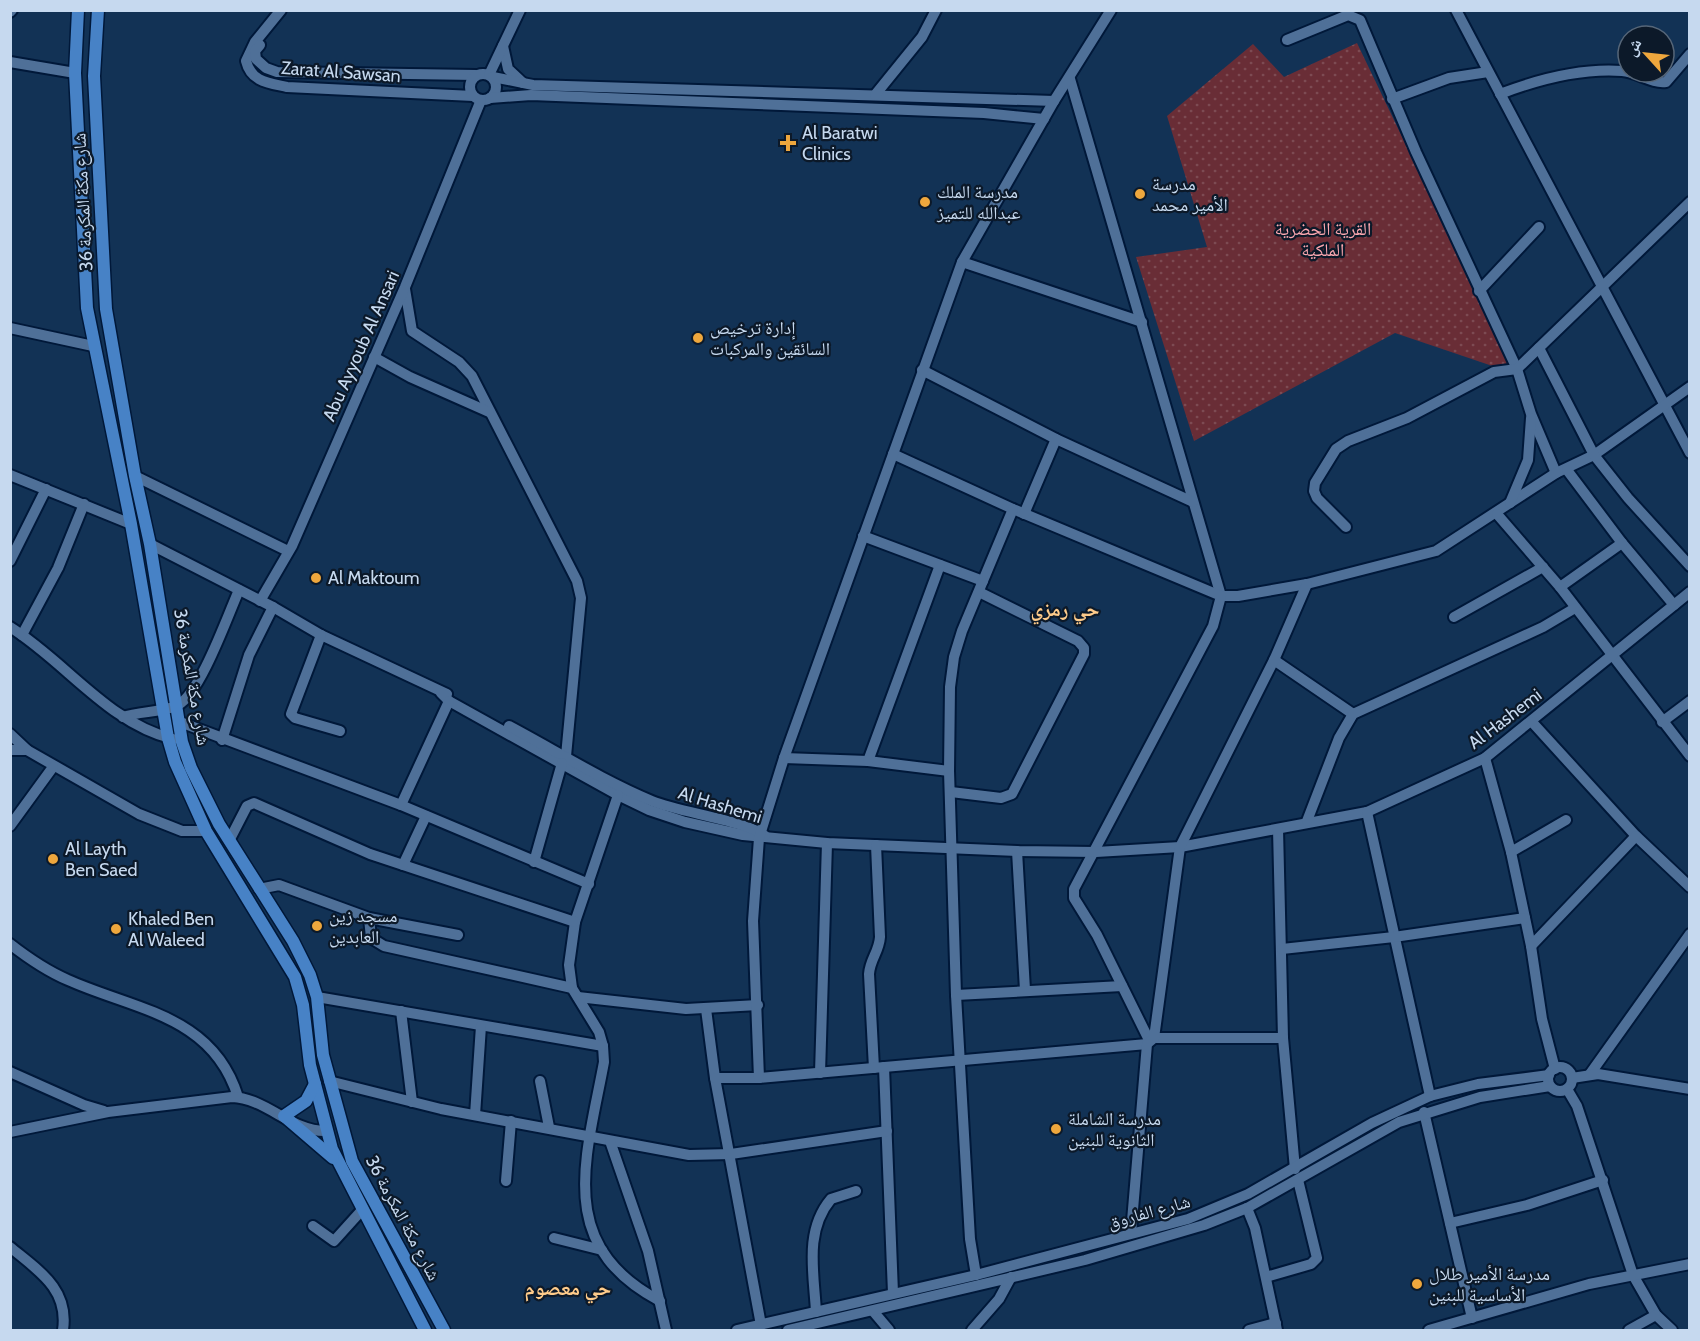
<svg xmlns="http://www.w3.org/2000/svg" width="1700" height="1341" font-family="Cabin,'Noto Naskh Arabic',sans-serif">
<style>
.park{fill:url(#park-dots)}
.lines{fill:none;stroke-linecap:round;stroke-linejoin:round}
.minor-casing{stroke:#001839;stroke-width:14}
.major-casing{stroke:#001839;stroke-width:15}
.minor{stroke:#4f7098;stroke-width:10}
.major{stroke:#4782c6;stroke-width:12}
.poi-dot{fill:#eea73d;stroke:#0c1929;stroke-width:2}
.labels{text-anchor:middle;dominant-baseline:central;stroke-width:4.5;stroke-linejoin:round;paint-order:stroke}
.street-label{font-size:18px;fill:#c6d9ef;stroke:#0c1929}
.poi-label{font-size:18px;fill:#c6d9ef;stroke:#0c1929;text-anchor:start}
.park-label{font-size:18px;fill:#ffa9b1;stroke:#0c1929}
.neighbourhood-label{font-size:20px;font-weight:bold;fill:#ffcc8b;stroke:#0c1929}
</style>
<defs>
<pattern id="park-dots" width="8" height="8" patternUnits="userSpaceOnUse" patternTransform="scale(1.5)"><rect width="8" height="8" fill="#692d36"/><path d="M2 2h.1M6 6h.1" fill="none" stroke="#7d4b53" stroke-width="1.8" stroke-linecap="round"/></pattern>
</defs>
<rect width="100%" height="100%" fill="#123255"/>
<path class="park" d="M 1357,43 L 1516,374 L 1395,333 L 1194,441 L 1136,257 L 1207,247 L 1167,116 L 1253,44 L 1284,77 Z"/>
<g class="lines">
<defs>
<g id="minor">
<path d="M 281,10 L 255,42 L 246,61 C 251,82 269,83 287,87 L 473,96"/>
<path d="M 1456,10 L 1690,453"/>
<path d="M 10,12 L 12,10"/>
<path d="M 1287,40 L 1348,15 L 1360,20 L 1416,152 L 1517,369 L 1531,414 L 1556,473"/>
<path d="M 260,45 L 255,51 L 256,59 L 266,68 L 277,72 L 476,75"/>
<path d="M 503,46 L 508,69 L 523,83"/>
<path d="M 10,62 L 75,73"/>
<circle cx="483" cy="87" r="13"/>
<path d="M 489,75 L 520,10"/>
<path d="M 493,77 L 533,85 L 1054,101"/>
<path d="M 1070,79 L 1221,596 L 1238,596 L 1307,584 L 1436,551 L 1556,473 L 1594,455 L 1690,387"/>
<path d="M 1500,94 C 1539,79 1580,68 1622,71 C 1637,72 1652,84 1666,82 L 1690,54"/>
<path d="M 875,95 L 922,37 L 936,10"/>
<path d="M 490,98 L 531,95 L 984,113 L 1044,119"/>
<path d="M 1392,99 L 1449,78 L 1488,72"/>
<path d="M 962,262 L 1142,322"/>
<path d="M 405,289 L 412,331 L 459,362 L 472,376 L 577,581 L 581,598 L 566,756"/>
<path d="M 1479,291 L 1539,227"/>
<path d="M 10,328 L 93,346"/>
<path d="M 1539,348 L 1594,455 L 1628,498 L 1690,566"/>
<path d="M 374,357 L 410,377 L 489,412"/>
<path d="M 922,370 L 1056,439 L 1193,502"/>
<path d="M 893,454 L 1013,509 L 1221,596 L 1213,626 L 1074,889 L 1074,898 L 1097,935 L 1149,1040"/>
<path d="M 1567,470 L 1622,543 L 1674,605"/>
<path d="M 10,475 L 131,524"/>
<path d="M 135,476 L 288,551"/>
<path d="M 1510,503 L 1528,460 L 1531,418"/>
<path d="M 1024,514 L 1056,439"/>
<path d="M 1497,514 L 1560,587 L 1690,756"/>
<path d="M 1346,527 L 1317,498 L 1314,491 L 1315,483 L 1336,449 L 1348,441 L 1407,418 L 1494,372 L 1517,369 L 1690,202"/>
<path d="M 863,536 L 983,581"/>
<path d="M 150,544 L 273,607 L 321,635 L 447,694"/>
<path d="M 10,561 L 46,489"/>
<path d="M 1560,587 L 1622,543"/>
<path d="M 260,601 L 292,546 L 405,287 L 481,100"/>
<path d="M 1454,617 L 1543,567"/>
<path d="M 10,627 C 66,662 108,723 173,739"/>
<path d="M 22,635 L 58,568 L 84,504"/>
<path d="M 321,635 L 291,714 L 295,718 L 340,731"/>
<path d="M 1274,660 L 1353,714"/>
<path d="M 441,693 L 449,701 L 618,795 L 649,810 L 685,822 L 743,835 L 827,843 L 1017,851 L 1096,852 L 1180,847 L 1367,812 L 1485,758 L 1690,592"/>
<path d="M 123,717 C 140,711 162,713 178,705 C 200,694 228,615 239,590"/>
<path d="M 180,722 L 401,805 L 589,884"/>
<path d="M 1532,722 L 1636,836 L 1690,887"/>
<path d="M 1662,722 L 1690,701"/>
<path d="M 509,726 C 556,751 602,780 652,801 C 681,813 745,820 765,836"/>
<path d="M 10,734 L 27,750"/>
<path d="M 222,740 L 249,655 L 273,607"/>
<path d="M 10,750 L 27,750 L 139,814 L 182,831 L 206,831"/>
<path d="M 784,758 L 868,761 L 949,771"/>
<path d="M 1485,758 L 1511,852 L 1531,946 L 1542,1019 L 1555,1069"/>
<path d="M 868,761 L 940,565"/>
<path d="M 951,792 L 1001,798 L 1012,794 L 1084,654 L 1084,648 L 1078,641 L 979,592"/>
<path d="M 618,795 L 575,922 L 569,965 L 572,988 L 599,1032 L 603,1046 L 604,1062 C 586,1159 554,1245 660,1301"/>
<path d="M 401,805 L 449,701"/>
<path d="M 1367,812 L 1430,1096"/>
<path d="M 1307,821 L 1339,738 L 1353,714 L 1543,627 L 1575,608"/>
<path d="M 10,826 L 53,767"/>
<path d="M 1278,829 L 1283,1038 L 1295,1169"/>
<path d="M 230,839 L 247,806 L 254,803 L 370,854 L 575,922"/>
<path d="M 1017,851 L 1025,990"/>
<path d="M 1511,852 L 1566,820"/>
<path d="M 534,862 L 562,763"/>
<path d="M 403,865 L 426,816"/>
<path d="M 259,889 L 279,885 L 369,918 L 458,935"/>
<path d="M 369,918 L 371,938 L 384,946 L 572,988"/>
<path d="M 10,944 C 28,958 47,971 68,980 C 135,1010 213,1015 238,1097"/>
<path d="M 1531,946 L 1636,836"/>
<path d="M 1282,949 L 1394,937 L 1525,918"/>
<path d="M 956,995 L 1122,986"/>
<path d="M 317,997 L 603,1046"/>
<path d="M 578,997 L 686,1009 L 758,1005"/>
<path d="M 706,1009 L 715,1078 L 761,1325"/>
<path d="M 401,1011 L 412,1102"/>
<path d="M 1154,1038 L 1283,1038"/>
<path d="M 884,1067 L 893,1293"/>
<circle cx="1560" cy="1079" r="12"/>
<path d="M 874,1068 L 869,974 C 870,959 879,952 880,937 L 876,845"/>
<path d="M 10,1072 L 84,1105 L 104,1111"/>
<path d="M 820,1073 L 827,843"/>
<path d="M 1590,1074 L 1690,934"/>
<path d="M 715,1078 L 759,1078 L 1147,1044"/>
<path d="M 759,1078 L 753,921 L 759,838 L 784,758 L 962,262 L 1054,101 L 1111,10"/>
<path d="M 1572,1078 L 1598,1074 L 1690,1089"/>
<path d="M 329,1081 L 441,1109 L 689,1155 L 731,1154 L 887,1131"/>
<path d="M 540,1081 L 549,1127"/>
<path d="M 1567,1089 L 1577,1106 L 1633,1275 L 1656,1315 L 1672,1330"/>
<path d="M 1424,1112 L 1472,1318"/>
<path d="M 475,1115 L 481,1026"/>
<path d="M 10,1132 L 108,1112 L 232,1097 C 266,1098 292,1132 326,1131"/>
<path d="M 610,1141 L 648,1251 L 666,1330"/>
<path d="M 506,1181 L 511,1121"/>
<path d="M 1247,1208 L 1255,1228 L 1277,1330"/>
<path d="M 1450,1223 L 1527,1205 L 1603,1180"/>
<path d="M 313,1226 L 334,1241 L 362,1210"/>
<path d="M 1131,1233 L 1147,1044 L 1154,1038 L 1180,847 L 1274,660 L 1307,584"/>
<path d="M 554,1238 L 602,1250"/>
<path d="M 10,1247 C 39,1271 69,1289 63,1330"/>
<path d="M 976,1275 L 970,1239 L 956,995 L 949,771 L 950,687 L 954,657 L 962,631 L 1013,509"/>
<path d="M 1266,1277 L 1311,1264 L 1317,1258 L 1298,1180"/>
<path d="M 873,1311 L 889,1330"/>
<path d="M 816,1312 C 814,1273 804,1231 831,1199 L 856,1191"/>
<path d="M 737,1330 L 976,1275 L 1188,1219 L 1248,1194 L 1372,1123 L 1430,1096 L 1478,1084 L 1549,1075"/>
<path d="M 788,1330 L 1085,1260 L 1204,1225 L 1247,1208 L 1399,1122 L 1480,1097 L 1550,1086"/>
<path d="M 972,1330 L 999,1299 L 1011,1277"/>
<path d="M 1249,1330 L 1276,1323"/>
<path d="M 1429,1330 L 1589,1284 L 1690,1264"/>
<path d="M 1629,1330 L 1656,1315"/>
</g>
<g id="major">
<path d="M 78,10 L 75,73 L 87,308 L 131,524 L 168,738 L 175,762 L 206,831 L 295,977 L 303,1005 L 310,1065 L 332,1149 L 425,1330"/>
<path d="M 98,10 L 94,76 L 106,309 L 135,476 L 150,544 L 182,742 L 191,768 L 219,824 L 293,941 L 310,975 L 317,997 L 323,1055 L 352,1161 L 444,1330"/>
<path d="M 315,1084 L 306,1101 L 284,1116 L 333,1158"/>
</g>
</defs>
<use href="#minor" class="minor-casing"/>
<use href="#major" class="major-casing"/>
<use href="#minor" class="minor"/>
<use href="#major" class="major"/>
</g>
<g class="poi-dot">
<path d="M785 134h6v6h6v6h-6v6h-6v-6h-6v-6h6z"/>
<circle cx="1140" cy="194" r="6"/>
<circle cx="925" cy="202" r="6"/>
<circle cx="698" cy="338" r="6"/>
<circle cx="316" cy="578" r="6"/>
<circle cx="53" cy="859" r="6"/>
<circle cx="317" cy="926" r="6"/>
<circle cx="116" cy="929" r="6"/>
<circle cx="1056" cy="1129" r="6"/>
<circle cx="1417" cy="1284" r="6"/>
</g>
<g class="labels">
<g class="street-label">
<text transform="translate(341 72) rotate(4)">Zarat Al Sawsan</text>
<text transform="translate(83 202) rotate(-93)">شارع مكة المكرمة 36</text>
<text transform="translate(361 346) rotate(-66)">Abu Ayyoub Al Ansari</text>
<text transform="translate(192 677) rotate(80)">شارع مكة المكرمة 36</text>
<text transform="translate(1505 719) rotate(-37)">Al Hashemi</text>
<text transform="translate(720 805) rotate(17)">Al Hashemi</text>
<text transform="translate(1149 1212) rotate(-15)">شارع الفاروق</text>
<text transform="translate(403 1218) rotate(62)">شارع مكة المكرمة 36</text>
</g>
<g class="poi-label">
<text x="802" y="133">Al Baratwi<tspan x="802" dy="21">Clinics</tspan></text>
<text x="1152" y="184">مدرسة<tspan x="1152" dy="21">الأمير محمد</tspan></text>
<text x="937" y="192">مدرسة الملك<tspan x="937" dy="21">عبدالله للتميز</tspan></text>
<text x="710" y="328">إدارة ترخيص<tspan x="710" dy="21">السائقين والمركبات</tspan></text>
<text x="328" y="578">Al Maktoum</text>
<text x="65" y="849">Al Layth<tspan x="65" dy="21">Ben Saed</tspan></text>
<text x="329" y="916">مسجد زين<tspan x="329" dy="21">العابدين</tspan></text>
<text x="128" y="919">Khaled Ben<tspan x="128" dy="21">Al Waleed</tspan></text>
<text x="1068" y="1119">مدرسة الشاملة<tspan x="1068" dy="21">الثانوية للبنين</tspan></text>
<text x="1429" y="1274">مدرسة الأمير طلال<tspan x="1429" dy="21">الأساسية للبنين</tspan></text>
</g>
<g class="park-label">
<text x="1323" y="229">القرية الحضرية<tspan x="1323" dy="21">الملكية</tspan></text>
</g>
<g class="neighbourhood-label">
<text x="1065" y="609">حي رمزي</text>
<text x="568" y="1288">حي معصوم</text>
</g>
</g>
<rect width="1700" height="1341" fill="none" stroke="#c6d9ef" stroke-width="24"/>
<g transform="translate(1646 54) rotate(297)"><circle r="28" fill="#0c1929" stroke="#566678" stroke-width="1.5"/>
<path d="M0-4.5L10 22L0 15L-10 22Z" fill="#eea73d"/>
<text y="-9" font-size="16" font-weight="bold" text-anchor="middle" fill="#c6d9ef">ش</text>
</g>
</svg>
